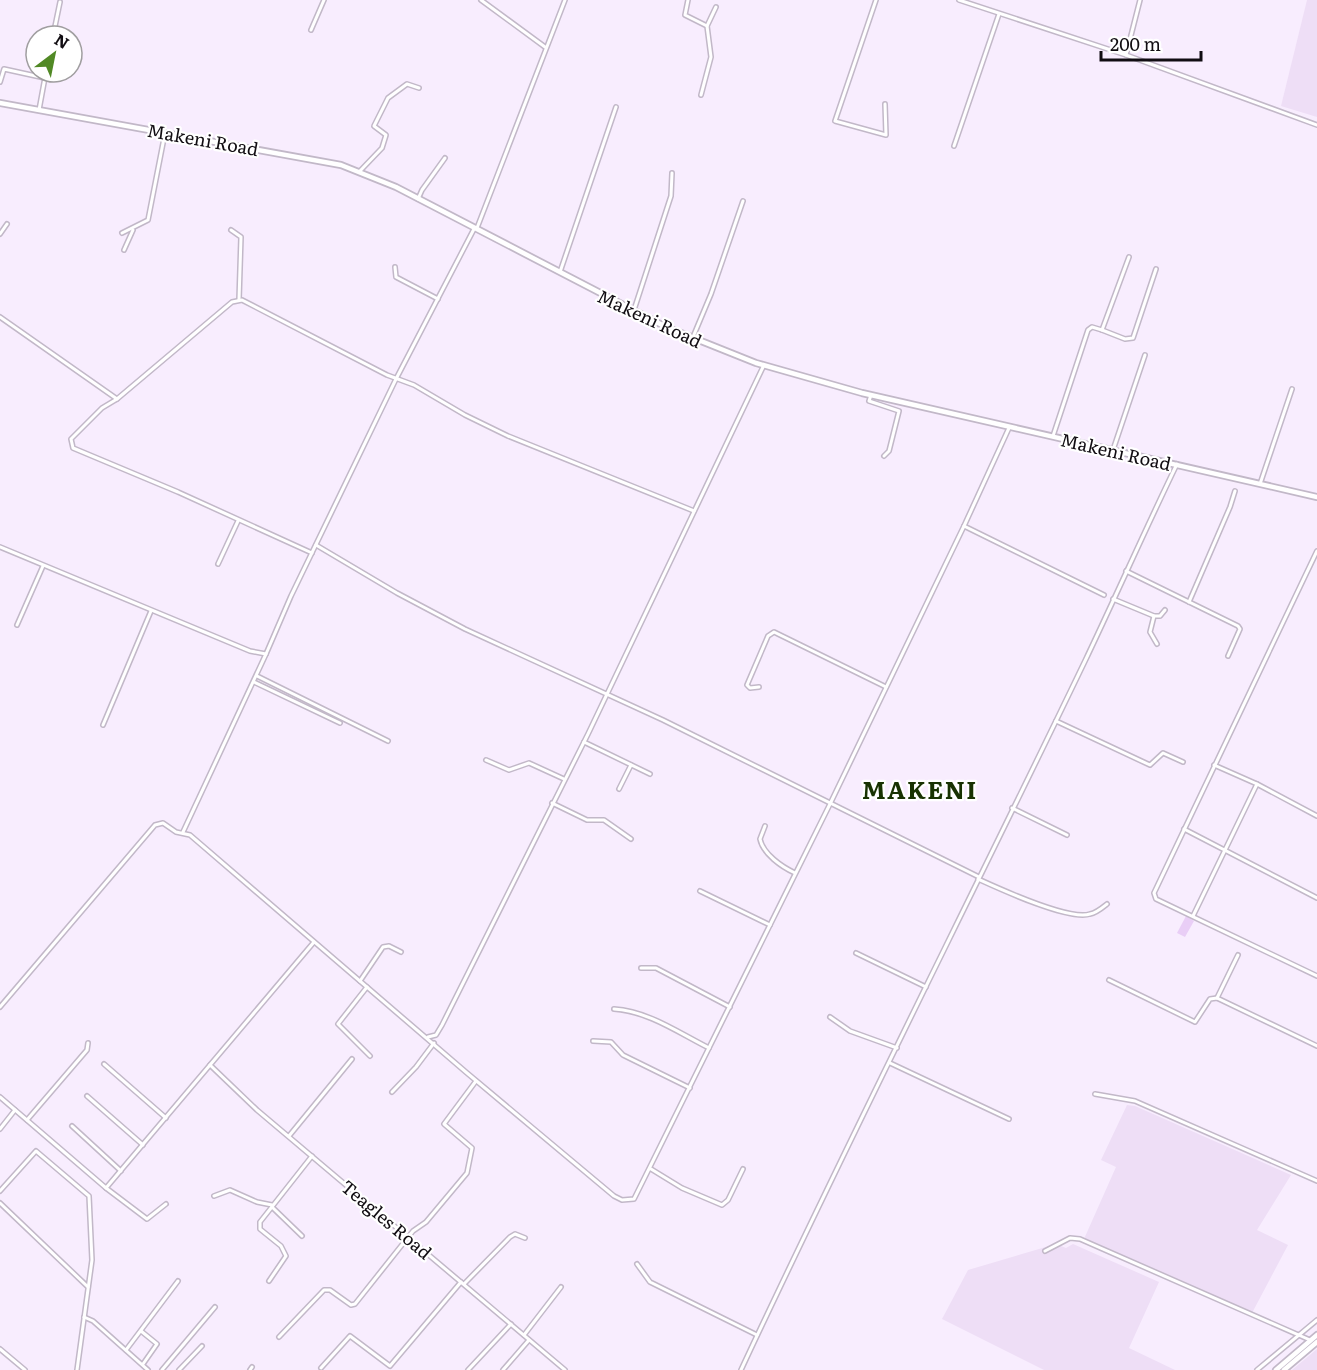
<svg xmlns="http://www.w3.org/2000/svg" width="1317" height="1370" font-family="Literata,serif">
<style>
.built{fill:#eedef6}
.green{fill:#e9cef6}
.lines{fill:none;stroke-linecap:round;stroke-linejoin:round}
.minor-casing{stroke:#c2b8c8;stroke-width:6}
.secondary-casing{stroke:#c2b8c8;stroke-width:8}
.primary-casing{stroke:#c2b8c8;stroke-width:8}
.minor{stroke:#fff;stroke-width:3}
.secondary{stroke:#fff;stroke-width:4.5}
.primary{stroke:#fff;stroke-width:4.5}
.labels{text-anchor:middle;dominant-baseline:central;stroke-width:4.5;stroke-linejoin:round;paint-order:stroke}
.street-label{font-size:18px;fill:#110d12;stroke:#fff}
.district-label{font-size:24px;font-weight:bold;letter-spacing:1.5px;fill:#183202;stroke:#fff}
</style>
<rect width="100%" height="100%" fill="#f8edfe"/>
<g class="built">
<path d="M 1307,0 L 1317,0 L 1317,117 L 1281,106 Z"/>
<path d="M 1127,1105 L 1135,1106 L 1291,1175 L 1257,1230 L 1288,1245 L 1252,1313 L 1084,1239 L 1116,1167 L 1101,1160 Z"/>
<path d="M 1056,1244 L 1066,1248 L 1073,1244 L 1159,1282 L 1129,1348 L 1175,1370 L 1044,1370 L 942,1319 L 968,1270 Z"/>
<path d="M 1317,1349 L 1317,1370 L 1292,1370 Z"/>
</g>
<path class="green" d="M 1186,916 L 1194,921 L 1185,937 L 1177,933 Z"/>
<g class="lines">
<defs>
<g id="minor">
<path d="M 481,0 L 545,47"/>
<path d="M 688,0 L 685,15 L 707,26"/>
<path d="M 876,0 L 835,121 L 886,135 L 885,104"/>
<path d="M 959,0 L 1126,55 L 1317,125"/>
<path d="M 311,30 L 324,0"/>
<path d="M 53,36 L 60,2"/>
<path d="M 1126,55 L 1140,0"/>
<path d="M 0,82 L 4,69 L 45,78"/>
<path d="M 701,95 L 711,57 L 707,26 L 716,7"/>
<path d="M 39,110 L 46,72"/>
<path d="M 954,146 L 999,14"/>
<path d="M 360,171 L 382,148 L 386,135 L 374,126 L 388,98 L 407,84 L 419,88"/>
<path d="M 418,199 L 422,190 L 445,158"/>
<path d="M 477,228 L 565,0"/>
<path d="M 231,230 L 241,237 L 239,300"/>
<path d="M 122,233 L 148,220 L 165,133"/>
<path d="M 0,234 L 7,224"/>
<path d="M 124,250 L 133,230"/>
<path d="M 395,267 L 396,277 L 438,299"/>
<path d="M 560,272 L 616,107"/>
<path d="M 634,310 L 671,196 L 672,173"/>
<path d="M 0,317 L 117,399 L 102,408 L 71,439 L 73,448 L 178,492 L 312,553"/>
<path d="M 1102,330 L 1125,339 L 1133,338 L 1156,269"/>
<path d="M 693,337 L 711,294 L 743,201"/>
<path d="M 871,395 L 869,401 L 899,411 L 889,451 L 884,456"/>
<path d="M 117,399 L 232,302 L 242,300 L 387,375 L 414,385 L 465,415 L 508,436 L 694,511"/>
<path d="M 1053,436 L 1088,330 L 1092,327 L 1102,330 L 1129,257"/>
<path d="M 1113,450 L 1145,355"/>
<path d="M 1260,484 L 1292,389"/>
<path d="M 964,526 L 1104,595"/>
<path d="M 316,545 L 397,593 L 465,629 L 663,720 L 979,877"/>
<path d="M 0,547 L 250,651 L 266,654 L 291,596 L 396,379 L 474,229"/>
<path d="M 1317,551 L 1154,893 L 1156,899 L 1317,976"/>
<path d="M 218,564 L 238,521"/>
<path d="M 1126,571 L 1238,626 L 1240,629 L 1228,656"/>
<path d="M 1113,599 L 1154,616 L 1160,616 L 1165,610"/>
<path d="M 1189,602 L 1230,507 L 1235,491"/>
<path d="M 1154,616 L 1150,632 L 1157,644"/>
<path d="M 17,625 L 43,566"/>
<path d="M 257,676 L 388,741"/>
<path d="M 254,682 L 340,723"/>
<path d="M 759,687 L 750,688 L 747,685 L 768,636 L 774,632 L 886,687"/>
<path d="M 1056,721 L 1150,765 L 1163,753 L 1183,762"/>
<path d="M 103,725 L 151,611"/>
<path d="M 584,742 L 650,774"/>
<path d="M 486,760 L 509,770 L 529,763 L 564,779"/>
<path d="M 1214,765 L 1257,784"/>
<path d="M 619,789 L 631,765"/>
<path d="M 552,803 L 587,820 L 604,820 L 631,839"/>
<path d="M 1012,808 L 1067,835"/>
<path d="M 765,826 L 760,839 C 763,854 782,867 795,873"/>
<path d="M 1184,829 L 1317,898"/>
<path d="M 183,832 L 266,654"/>
<path d="M 978,879 C 1000,889 1069,921 1090,914 C 1096,913 1102,908 1107,904"/>
<path d="M 700,891 L 770,925"/>
<path d="M 1193,916 L 1257,784 L 1317,816"/>
<path d="M 856,953 L 926,987"/>
<path d="M 641,968 L 656,968 L 730,1007"/>
<path d="M 1109,980 L 1195,1022 L 1210,999 L 1217,998 L 1317,1046"/>
<path d="M 360,981 L 383,947 L 389,946 L 401,952"/>
<path d="M 367,987 L 338,1024 L 370,1056"/>
<path d="M 1217,998 L 1238,955"/>
<path d="M 0,1007 L 155,825 L 163,823 L 176,832 L 190,835 L 467,1073 L 614,1196 L 622,1200 L 634,1199 L 830,804 L 964,526 L 1009,428"/>
<path d="M 614,1009 C 648,1011 679,1033 709,1048"/>
<path d="M 830,1017 L 850,1031 L 897,1048"/>
<path d="M 428,1037 L 436,1035 L 442,1025 L 588,734 L 764,365"/>
<path d="M 593,1041 L 611,1042 L 623,1055 L 690,1088"/>
<path d="M 890,1063 L 1009,1119"/>
<path d="M 104,1064 L 166,1118"/>
<path d="M 210,1065 L 257,1110 L 565,1370"/>
<path d="M 392,1092 L 416,1067 L 434,1043"/>
<path d="M 1095,1094 L 1135,1101 L 1317,1181"/>
<path d="M 87,1096 L 143,1145"/>
<path d="M 0,1097 L 106,1188 L 314,942"/>
<path d="M 27,1120 L 87,1050 L 88,1043"/>
<path d="M 72,1126 L 121,1171"/>
<path d="M 0,1129 L 15,1110"/>
<path d="M 289,1136 L 352,1059"/>
<path d="M 651,1169 L 682,1188 L 722,1205 L 728,1200 L 743,1169"/>
<path d="M 106,1188 L 147,1219 L 166,1204"/>
<path d="M 0,1191 L 36,1151 L 89,1196 L 92,1260 L 77,1370"/>
<path d="M 214,1196 L 230,1190 L 257,1202 L 272,1205"/>
<path d="M 0,1203 L 88,1287"/>
<path d="M 272,1207 L 302,1236"/>
<path d="M 1045,1251 L 1070,1238 L 1080,1239 L 1310,1340"/>
<path d="M 637,1264 L 650,1282 L 757,1335"/>
<path d="M 269,1281 L 286,1256 L 281,1246 L 260,1229 L 260,1222 L 312,1156"/>
<path d="M 464,1284 L 510,1237 L 515,1234 L 525,1238"/>
<path d="M 84,1317 L 93,1321 L 148,1370"/>
<path d="M 141,1331 L 157,1344 L 143,1364"/>
<path d="M 524,1335 L 561,1287"/>
<path d="M 279,1337 L 324,1290 L 330,1290 L 351,1305 L 355,1304 L 413,1231 L 426,1222 L 467,1173 L 472,1148 L 444,1124 L 476,1081"/>
<path d="M 0,1349 L 25,1370"/>
<path d="M 126,1350 L 178,1281"/>
<path d="M 321,1368 L 350,1336 L 390,1366 L 461,1282"/>
<path d="M 162,1370 L 215,1307"/>
<path d="M 179,1370 L 202,1346"/>
<path d="M 250,1370 L 252,1367"/>
<path d="M 468,1370 L 511,1324"/>
<path d="M 503,1370 L 529,1340"/>
<path d="M 741,1370 C 852,1132 971,898 1085,661 C 1116,596 1145,530 1177,464"/>
<path d="M 1257,1370 L 1317,1320"/>
</g>
<path id="secondary" d="M 0,103 L 341,165 L 396,187 L 666,327 L 756,363 L 862,393 L 1317,497"/>
<g id="primary">
<path d="M 1276,1370 L 1317,1335"/>
<path d="M 1284,1370 L 1317,1342"/>
</g>
</defs>
<use href="#minor" class="minor-casing"/>
<use href="#secondary" class="secondary-casing"/>
<use href="#primary" class="primary-casing"/>
<use href="#minor" class="minor"/>
<use href="#secondary" class="secondary"/>
<use href="#primary" class="primary"/>
</g>
<g class="labels">
<g class="street-label">
<text transform="translate(203 139) rotate(10)">Makeni Road</text>
<text transform="translate(650 318) rotate(25)">Makeni Road</text>
<text transform="translate(1116 451) rotate(13)">Makeni Road</text>
<text transform="translate(387 1219) rotate(40)">Teagles Road</text>
</g>
<g class="district-label">
<text x="920" y="788">MAKENI</text>
</g>
</g>
<g transform="translate(54 54) rotate(32)"><circle r="28" fill="#ffffff" stroke="#a09ea0" stroke-width="1.5"/>
<path d="M0-4.5L10 22L0 15L-10 22Z" fill="#518925"/>
<text y="-9" font-size="16" font-weight="bold" text-anchor="middle" fill="#110d12">N</text>
</g>
<path d="M1101 51v9h100v-9" fill="none" stroke="#110d12" stroke-width="3"/>
<text x="1110" y="51" font-size="18" fill="#110d12" stroke="#ffffff" stroke-width="4.5" paint-order="stroke">200 m</text>
</svg>
